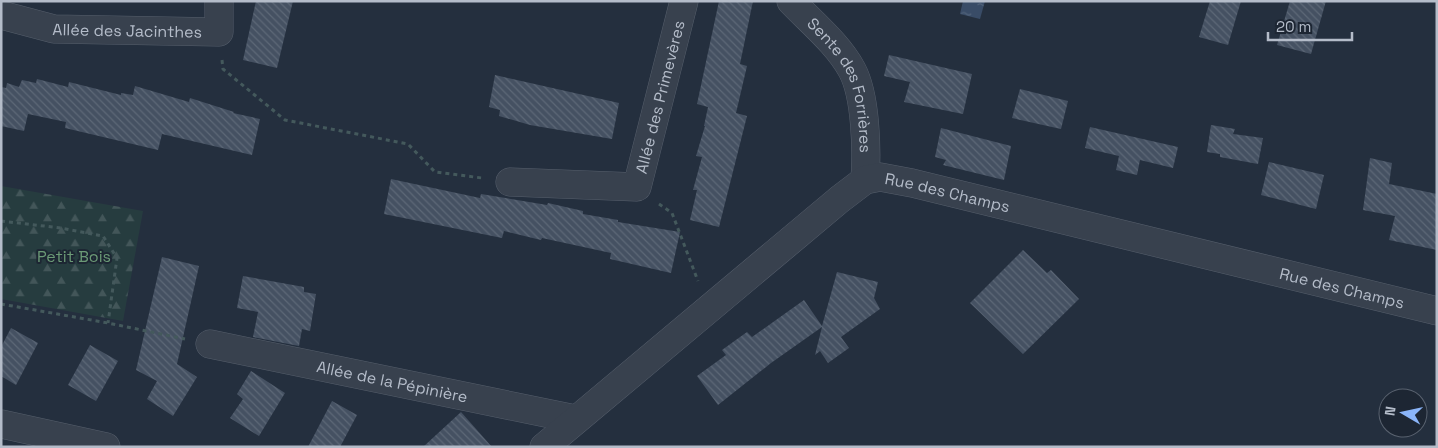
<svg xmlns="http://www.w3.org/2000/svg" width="1438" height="448" font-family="'Space Grotesk',sans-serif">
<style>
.forest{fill:url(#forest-firs)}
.water{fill:url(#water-ripples)}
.building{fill:url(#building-back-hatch)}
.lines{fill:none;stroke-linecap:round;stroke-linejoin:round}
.minor-casing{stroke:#565f6c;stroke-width:29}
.path{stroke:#44595c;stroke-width:3;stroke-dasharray:4 4;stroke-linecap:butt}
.minor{stroke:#38414e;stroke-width:28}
.labels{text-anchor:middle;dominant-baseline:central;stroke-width:4;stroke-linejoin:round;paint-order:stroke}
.street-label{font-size:16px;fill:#b4bcc9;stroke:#1d2633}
.park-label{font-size:16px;fill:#6b9a76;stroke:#1d2633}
</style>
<defs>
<pattern id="forest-firs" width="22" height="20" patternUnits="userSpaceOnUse" patternTransform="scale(1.25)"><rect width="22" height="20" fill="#263c3f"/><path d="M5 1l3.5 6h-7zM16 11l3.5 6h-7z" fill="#435659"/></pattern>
<pattern id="water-ripples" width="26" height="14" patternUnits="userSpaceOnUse" patternTransform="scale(1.25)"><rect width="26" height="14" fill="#394c67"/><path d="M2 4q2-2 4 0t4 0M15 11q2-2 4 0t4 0" fill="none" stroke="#53647b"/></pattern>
<pattern id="building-back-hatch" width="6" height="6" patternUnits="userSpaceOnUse" patternTransform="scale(1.25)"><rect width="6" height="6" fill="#455162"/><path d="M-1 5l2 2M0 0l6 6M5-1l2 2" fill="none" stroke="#5d6877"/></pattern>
</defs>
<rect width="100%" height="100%" fill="#242f3e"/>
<path class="forest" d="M 1,186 L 143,211 L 123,321 L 1,299 Z"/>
<path class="water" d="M 963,1 L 985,1 L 980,19 L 960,14 Z"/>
<g class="building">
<path d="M 256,1 L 293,1 L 277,68 L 243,60 Z"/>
<path d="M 719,1 L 753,1 L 740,64 L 747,66 L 736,113 L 747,116 L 719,227 L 690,220 L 697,190 L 693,190 L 702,157 L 696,156 L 705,126 L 704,126 L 708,107 L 697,104 Z"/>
<path d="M 1210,1 L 1241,1 L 1228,45 L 1199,37 Z"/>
<path d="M 1290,1 L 1326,1 L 1311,54 L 1277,45 Z"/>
<path d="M 889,55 L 972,74 L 963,114 L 904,102 L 910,82 L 884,76 Z"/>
<path d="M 495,75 L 619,103 L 612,139 L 530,125 L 499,116 L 500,110 L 489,107 Z"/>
<path d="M 37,79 L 68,87 L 69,82 L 121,95 L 121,93 L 133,95 L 135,86 L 189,102 L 190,98 L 234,112 L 233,113 L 260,119 L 252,155 L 162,134 L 158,150 L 65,128 L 66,122 L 28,114 L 24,131 L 1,126 L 1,87 L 6,88 L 7,83 L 19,87 L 22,80 L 36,83 Z"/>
<path d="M 1020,89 L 1068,101 L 1061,129 L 1012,118 Z"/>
<path d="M 1211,125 L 1235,129 L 1233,134 L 1263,138 L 1258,164 L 1220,157 L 1220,154 L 1207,152 Z"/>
<path d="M 1090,127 L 1178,147 L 1173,168 L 1140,160 L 1137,175 L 1116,170 L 1119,156 L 1085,148 Z"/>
<path d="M 941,128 L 1011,146 L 1004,180 L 943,165 L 946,160 L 935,157 Z"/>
<path d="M 1370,158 L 1392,163 L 1389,184 L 1437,194 L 1437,250 L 1389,240 L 1395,216 L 1363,210 Z"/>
<path d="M 1269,162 L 1324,175 L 1316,209 L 1261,195 Z"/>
<path d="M 391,179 L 480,198 L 481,194 L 547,205 L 548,203 L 583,211 L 583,214 L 618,220 L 618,222 L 680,232 L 671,273 L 610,259 L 611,253 L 542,238 L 541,240 L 504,231 L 502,238 L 384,214 Z"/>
<path d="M 1023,250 L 1047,273 L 1051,270 L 1079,299 L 1023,354 L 970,303 Z"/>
<path d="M 162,257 L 199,266 L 177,364 L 197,377 L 173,416 L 147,399 L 157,381 L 136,370 Z"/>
<path d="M 837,272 L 878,282 L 874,298 L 880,309 L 841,337 L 849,348 L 828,363 L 820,351 L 815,355 L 822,327 L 771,363 L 718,405 L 697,376 L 726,355 L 722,350 L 747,332 L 752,337 L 804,300 L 822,326 Z"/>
<path d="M 243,276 L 304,287 L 304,292 L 316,294 L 310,331 L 302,329 L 299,346 L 253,337 L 258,312 L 237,308 Z"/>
<path d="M 11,328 L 38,343 L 16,385 L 1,376 L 1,347 Z"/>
<path d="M 90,345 L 118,361 L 96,401 L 68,385 Z"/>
<path d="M 251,371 L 285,393 L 259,436 L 230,418 L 243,399 L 237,394 Z"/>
<path d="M 332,401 L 357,415 L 340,447 L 308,447 Z"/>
<path d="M 461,412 L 492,447 L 423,447 Z"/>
</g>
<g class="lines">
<defs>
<g id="minor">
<path id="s1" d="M 791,1 C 812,23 838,44 852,70 C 866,96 867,150 865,180"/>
<path id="s2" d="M 5,16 L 54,29 L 219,32 L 219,1"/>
<path id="s3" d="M 510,182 L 637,187 L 684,1"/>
<path id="s4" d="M 210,344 L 575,419"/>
<path d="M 1,424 L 106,447"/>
<path id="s5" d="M 544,447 L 840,199 L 865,180 L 880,177 L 912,183 L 1437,311"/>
</g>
</defs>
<use href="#minor" class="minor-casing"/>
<g class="path">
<path d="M 222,60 L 223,69 L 285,120 L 408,144 L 435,172 L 482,178"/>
<path d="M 659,204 L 672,213 L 698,281"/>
<path d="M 1,221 L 61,228 L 103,236 L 117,258 L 108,323"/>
<path d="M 1,304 L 108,323 L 185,339"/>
</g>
<use href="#minor" class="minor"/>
</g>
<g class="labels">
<g class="street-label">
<text stroke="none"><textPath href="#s2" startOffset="124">Allée des Jacinthes</textPath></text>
<text stroke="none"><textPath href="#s1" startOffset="102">Sente des Forrières</textPath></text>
<text stroke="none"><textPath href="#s3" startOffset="220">Allée des Primevères</textPath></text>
<text stroke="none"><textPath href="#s5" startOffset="502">Rue des Champs</textPath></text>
<text stroke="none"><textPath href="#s5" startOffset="908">Rue des Champs</textPath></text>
<text stroke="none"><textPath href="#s4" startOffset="186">Allée de la Pépinière</textPath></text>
</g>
<g class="park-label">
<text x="74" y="256">Petit Bois</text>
</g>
</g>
<rect width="1438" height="448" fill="none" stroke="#b4bcc9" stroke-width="5"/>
<g transform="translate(1403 413) rotate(279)"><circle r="24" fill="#1d2633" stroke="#59626f"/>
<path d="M0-4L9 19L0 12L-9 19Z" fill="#8ab4f8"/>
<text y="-8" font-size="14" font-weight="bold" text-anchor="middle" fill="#b4bcc9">N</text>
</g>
<path d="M1268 32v8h84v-8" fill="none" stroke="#b4bcc9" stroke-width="2.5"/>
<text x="1276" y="32" font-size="15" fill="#b4bcc9" stroke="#1d2633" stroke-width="4" paint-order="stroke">20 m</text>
</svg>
